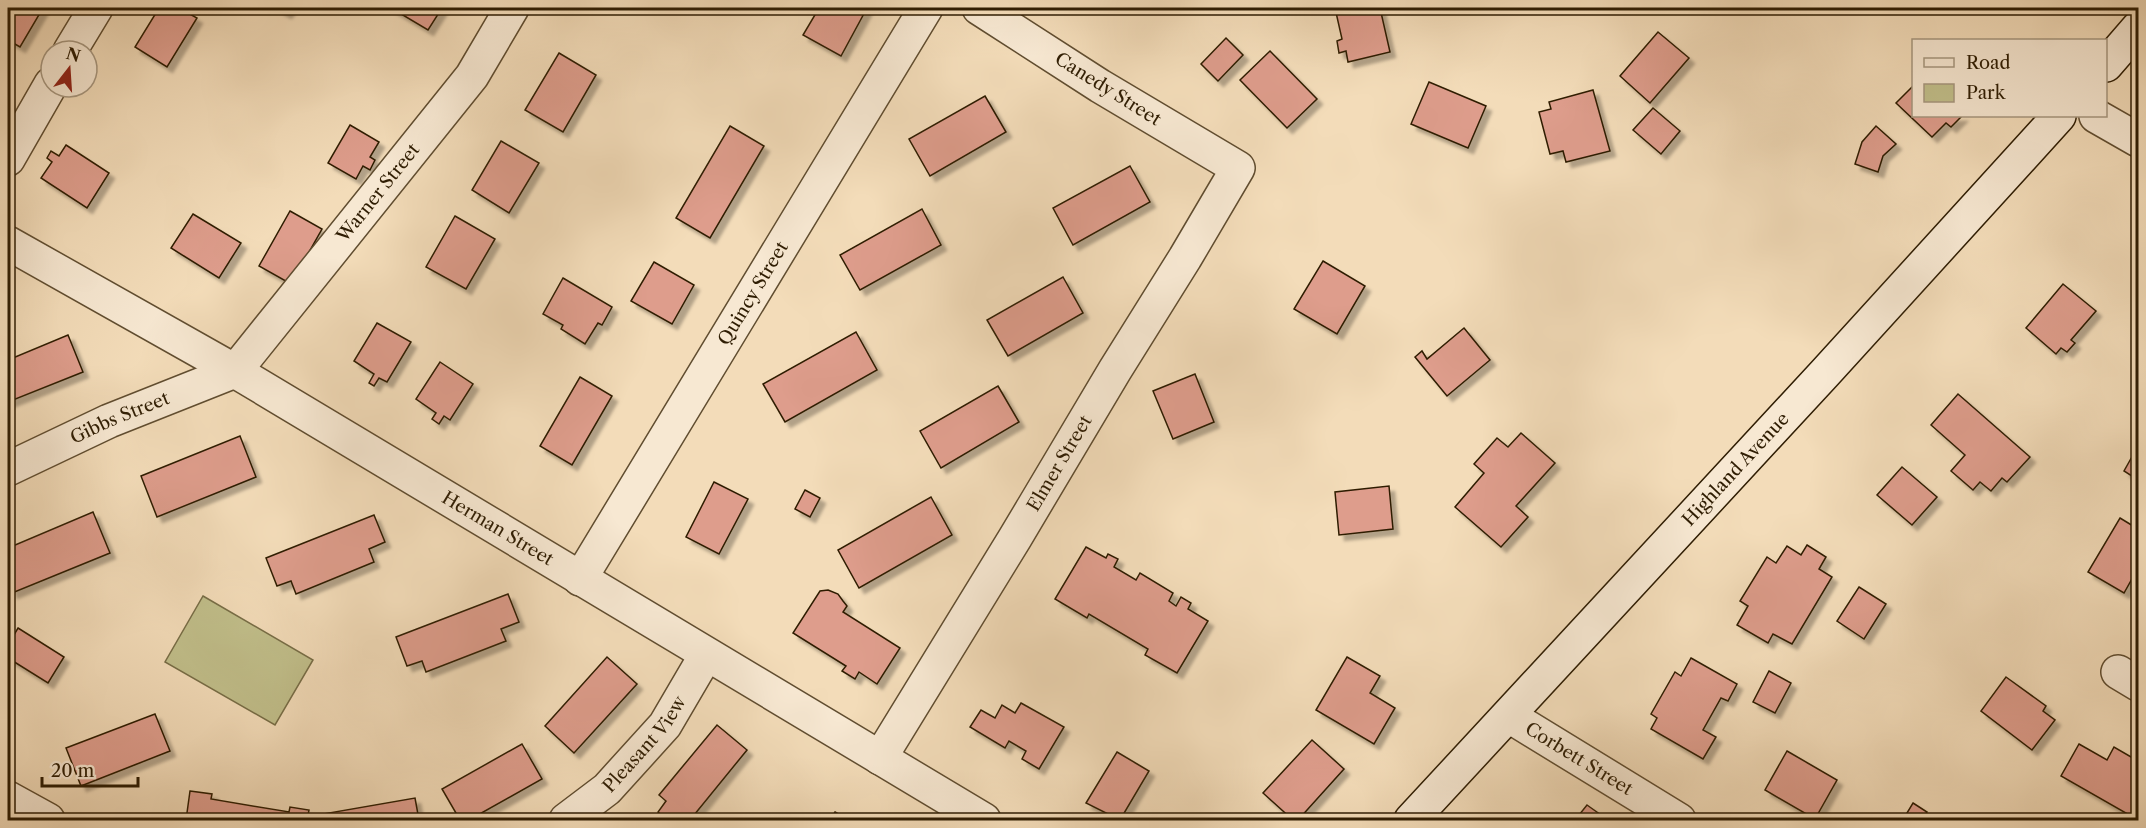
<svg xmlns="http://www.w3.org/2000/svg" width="2146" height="828" font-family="'Libre Caslon Text',serif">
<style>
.green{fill:#c1bf8b;stroke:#786e47;stroke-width:1.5}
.building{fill:#de9d8c;stroke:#2f1d03;stroke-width:1.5;filter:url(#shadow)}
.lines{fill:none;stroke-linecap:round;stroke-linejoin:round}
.street-casing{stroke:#604d30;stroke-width:36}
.secondary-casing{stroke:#2f1d03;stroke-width:36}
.street{stroke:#f7e8d2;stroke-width:33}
.secondary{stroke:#f7e8d2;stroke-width:33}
.labels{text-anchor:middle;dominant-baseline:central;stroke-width:5;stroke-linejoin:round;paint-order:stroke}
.street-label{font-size:18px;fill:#2f1d03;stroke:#f7e8d2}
</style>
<defs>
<filter id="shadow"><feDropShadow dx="5.5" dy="5.5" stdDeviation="1.5" flood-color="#0004"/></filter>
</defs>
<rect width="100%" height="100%" fill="#f3dcb9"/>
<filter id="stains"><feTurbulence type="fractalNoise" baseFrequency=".00333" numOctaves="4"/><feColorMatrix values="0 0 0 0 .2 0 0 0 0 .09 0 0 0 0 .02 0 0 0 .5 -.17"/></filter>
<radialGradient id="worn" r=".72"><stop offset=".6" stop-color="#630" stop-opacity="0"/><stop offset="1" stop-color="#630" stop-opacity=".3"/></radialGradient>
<path class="green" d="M 203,596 L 313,660 L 275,725 L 165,662 Z"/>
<g class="building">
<path d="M 8,8 L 43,8 L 20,47 L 8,40 Z"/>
<path d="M 159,8 L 179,8 L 197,18 L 167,67 L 135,47 Z"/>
<path d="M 277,8 L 290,8 L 286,13 Z"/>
<path d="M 391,8 L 442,8 L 428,30 Z"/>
<path d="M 819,8 L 867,8 L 841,56 L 803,35 Z"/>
<path d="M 1335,8 L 1380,8 L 1390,52 L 1348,62 L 1346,51 L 1339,53 L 1337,41 L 1342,39 Z"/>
<path d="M 1658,32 L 1689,58 L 1650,103 L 1620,76 Z"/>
<path d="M 1226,38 L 1243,55 L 1218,81 L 1201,64 Z"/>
<path d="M 1270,51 L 1317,99 L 1287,128 L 1240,80 Z"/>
<path d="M 559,53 L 596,75 L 563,132 L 525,110 Z"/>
<path d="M 1429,82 L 1486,106 L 1468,148 L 1411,124 Z"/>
<path d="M 1914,85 L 1914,116 L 1962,116 L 1951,127 L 1946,123 L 1932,137 L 1896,103 Z"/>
<path d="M 1593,90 L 1610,151 L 1566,162 L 1563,151 L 1550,154 L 1539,112 L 1551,109 L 1549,102 Z"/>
<path d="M 985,96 L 1006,132 L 930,176 L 909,139 Z"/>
<path d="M 1653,108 L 1680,131 L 1661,154 L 1633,130 Z"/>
<path d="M 350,125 L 379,142 L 370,157 L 375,160 L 370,170 L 363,166 L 356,179 L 328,163 Z"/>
<path d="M 730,126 L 764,146 L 710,238 L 676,218 Z"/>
<path d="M 1876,126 L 1896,144 L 1883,156 L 1878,172 L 1855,164 L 1862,142 Z"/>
<path d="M 501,141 L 539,163 L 509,213 L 472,190 Z"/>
<path d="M 66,145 L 109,173 L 87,208 L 41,178 L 52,162 L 47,158 L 51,151 L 59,156 Z"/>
<path d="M 1130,166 L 1150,202 L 1073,245 L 1053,208 Z"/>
<path d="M 922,209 L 941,245 L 860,290 L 840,255 Z"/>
<path d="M 290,211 L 322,229 L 291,284 L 259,266 Z"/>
<path d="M 193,214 L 241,243 L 219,278 L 171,248 Z"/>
<path d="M 455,216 L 495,239 L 466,289 L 426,267 Z"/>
<path d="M 1323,261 L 1365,286 L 1337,334 L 1294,309 Z"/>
<path d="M 654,262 L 694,285 L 672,324 L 631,301 Z"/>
<path d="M 1063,277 L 1083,313 L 1008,356 L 987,320 Z"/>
<path d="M 563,278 L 612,307 L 602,325 L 598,323 L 585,344 L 561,329 L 563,325 L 543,314 Z"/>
<path d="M 2063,284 L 2096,311 L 2071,340 L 2075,343 L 2067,352 L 2061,348 L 2056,354 L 2026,328 Z"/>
<path d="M 377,323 L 411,342 L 387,382 L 379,378 L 374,386 L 369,383 L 374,374 L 354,361 Z"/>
<path d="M 1464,328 L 1490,360 L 1447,396 L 1415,357 L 1422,351 L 1427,359 Z"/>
<path d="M 856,332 L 877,370 L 785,422 L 763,384 Z"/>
<path d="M 68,335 L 83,372 L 8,402 L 8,360 Z"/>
<path d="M 440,362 L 473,384 L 450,420 L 444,416 L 439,424 L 432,419 L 436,413 L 416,399 Z"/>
<path d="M 1195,374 L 1214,422 L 1173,439 L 1153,391 Z"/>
<path d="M 580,377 L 612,396 L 572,465 L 540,446 Z"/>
<path d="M 998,386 L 1019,422 L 941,468 L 920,431 Z"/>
<path d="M 1958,394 L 2030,457 L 2007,482 L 2002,478 L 1991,491 L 1980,482 L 1973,490 L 1951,471 L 1965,455 L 1931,425 Z"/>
<path d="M 1521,433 L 1555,463 L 1516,506 L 1528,517 L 1501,547 L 1455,507 L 1484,473 L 1474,464 L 1497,438 L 1508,447 Z"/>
<path d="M 240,436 L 256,477 L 157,517 L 141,476 Z"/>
<path d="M 2138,446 L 2138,480 L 2124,471 Z"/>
<path d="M 1902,467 L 1937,497 L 1912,525 L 1877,495 Z"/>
<path d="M 714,482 L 748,499 L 719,554 L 686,537 Z"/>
<path d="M 1389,486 L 1393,529 L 1339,535 L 1335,492 Z"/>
<path d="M 805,490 L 820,498 L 810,517 L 795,509 Z"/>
<path d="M 931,497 L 952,535 L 859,588 L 838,550 Z"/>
<path d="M 93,512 L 110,553 L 12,593 L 8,581 L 8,548 Z"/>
<path d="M 374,515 L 385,542 L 369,549 L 374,562 L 296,594 L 291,581 L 277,586 L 266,558 Z"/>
<path d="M 2120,518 L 2138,529 L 2138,568 L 2124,593 L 2088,572 Z"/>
<path d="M 1807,545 L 1826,557 L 1819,569 L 1832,577 L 1792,644 L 1773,634 L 1768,643 L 1737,625 L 1748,606 L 1740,601 L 1767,557 L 1776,563 L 1787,546 L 1801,555 Z"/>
<path d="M 1086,547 L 1106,558 L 1108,554 L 1118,559 L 1114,567 L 1136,580 L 1140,573 L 1173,593 L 1169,601 L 1176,606 L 1181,597 L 1191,603 L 1188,609 L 1208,621 L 1177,673 L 1145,655 L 1148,649 L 1089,614 L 1087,618 L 1055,599 Z"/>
<path d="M 1859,587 L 1886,604 L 1864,639 L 1837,621 Z"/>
<path d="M 828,590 L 838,594 L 843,601 L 847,606 L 843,612 L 900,648 L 877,684 L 859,672 L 855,679 L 842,671 L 846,666 L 793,633 L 820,591 Z"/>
<path d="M 508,594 L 519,622 L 501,629 L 506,641 L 426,672 L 422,661 L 407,666 L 396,637 Z"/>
<path d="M 18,628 L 64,657 L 48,683 L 8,658 L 8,645 Z"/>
<path d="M 607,657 L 637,684 L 574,753 L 545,726 Z"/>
<path d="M 1347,657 L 1380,676 L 1370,693 L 1395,708 L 1374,744 L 1316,710 Z"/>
<path d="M 1691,658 L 1737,684 L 1728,701 L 1721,698 L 1703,730 L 1716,737 L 1703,759 L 1651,729 L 1657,718 L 1651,714 L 1675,672 L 1681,676 Z"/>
<path d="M 1769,671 L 1791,683 L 1775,713 L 1753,702 Z"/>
<path d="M 2006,677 L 2046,706 L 2043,711 L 2055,720 L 2032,750 L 1981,711 Z"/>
<path d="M 1021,703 L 1064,727 L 1039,769 L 1022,759 L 1026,751 L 1009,741 L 1005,748 L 970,727 L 981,710 L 995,718 L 1002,705 L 1015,713 Z"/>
<path d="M 155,714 L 170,751 L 81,786 L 66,748 Z"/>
<path d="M 717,725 L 747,750 L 690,820 L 668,820 L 658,812 L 666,801 L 659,795 Z"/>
<path d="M 1312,740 L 1344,769 L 1298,820 L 1293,820 L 1263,793 Z"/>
<path d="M 522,744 L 542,779 L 469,820 L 460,820 L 442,789 Z"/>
<path d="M 2079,744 L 2107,760 L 2114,747 L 2138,761 L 2138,820 L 2061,776 Z"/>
<path d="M 1787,751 L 1837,780 L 1815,819 L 1765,790 Z"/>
<path d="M 1117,752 L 1149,771 L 1120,820 L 1086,803 Z"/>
<path d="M 190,791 L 212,794 L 211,799 L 289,812 L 290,807 L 309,810 L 307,820 L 186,820 Z"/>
<path d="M 415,798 L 419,820 L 324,820 L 323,814 Z"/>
<path d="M 1913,803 L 1927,812 L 1922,820 L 1895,820 L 1899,815 L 1904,818 Z"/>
<path d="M 1587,805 L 1608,820 L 1575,820 Z"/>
<path d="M 835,812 L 849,820 L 830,820 Z"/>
</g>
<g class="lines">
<defs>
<g id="street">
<path d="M 70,51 L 96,8"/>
<path d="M 2096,116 L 2138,140"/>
<path d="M 8,159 L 51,84"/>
<path id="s1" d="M 8,243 L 235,371 L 984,820"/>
<path id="s2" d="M 8,469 L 109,421 L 235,371 L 472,76 L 512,8"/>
<path id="s3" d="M 580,579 L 926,8"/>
<path d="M 2118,672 L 2138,684"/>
<path id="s4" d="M 1509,716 L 1679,820"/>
<path id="s5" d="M 880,758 L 1015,538 L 1115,370 L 1185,258 L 1238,168 L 1100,86 L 979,8"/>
<path d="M 8,798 L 48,820"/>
<path id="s6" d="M 566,820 L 607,789 L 665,725 L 706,655"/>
</g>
<g id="secondary">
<path d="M 2106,65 L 2138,28"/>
<path id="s7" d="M 1411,820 L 1825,373 L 2059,116"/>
</g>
</defs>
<use href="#street" class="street-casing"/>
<use href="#secondary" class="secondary-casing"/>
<use href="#street" class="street"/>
<use href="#secondary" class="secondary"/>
</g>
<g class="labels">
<g class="street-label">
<text transform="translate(1108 89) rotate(32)">Canedy Street</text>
<text stroke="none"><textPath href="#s2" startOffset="476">Warner Street</textPath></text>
<text stroke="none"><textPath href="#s3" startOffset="334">Quincy Street</textPath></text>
<text stroke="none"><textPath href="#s2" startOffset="123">Gibbs Street</textPath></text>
<text stroke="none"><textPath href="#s5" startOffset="345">Elmer Street</textPath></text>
<text stroke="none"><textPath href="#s7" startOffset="478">Highland Avenue</textPath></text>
<text stroke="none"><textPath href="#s1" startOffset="567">Herman Street</textPath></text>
<text stroke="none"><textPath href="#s6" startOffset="110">Pleasant View</textPath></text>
<text stroke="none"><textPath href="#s4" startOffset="82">Corbett Street</textPath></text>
</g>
</g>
<rect width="2146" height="828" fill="none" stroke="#f3dcb9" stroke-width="30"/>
<rect x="9" y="9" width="2128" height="810" fill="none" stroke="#2f1d03" stroke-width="3"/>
<rect x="15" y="15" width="2116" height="798" fill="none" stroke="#2f1d03" stroke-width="1.5"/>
<rect x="1912" y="39" width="195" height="78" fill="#f7e8d2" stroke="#a7977f" stroke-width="1.5"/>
<rect x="1924" y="58" width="30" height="9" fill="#f7e8d2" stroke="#a7977f" stroke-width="1.5"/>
<text x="1966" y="69" font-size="18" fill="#2f1d03">Road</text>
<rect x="1924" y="84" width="30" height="18" fill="#c1bf8b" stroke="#a7977f" stroke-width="1.5"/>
<text x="1966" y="99" font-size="18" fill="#2f1d03">Park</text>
<g transform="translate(69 69) rotate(17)"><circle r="28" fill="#f7e8d2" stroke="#a7977f" stroke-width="1.5"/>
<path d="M0-4.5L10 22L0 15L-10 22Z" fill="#8f2418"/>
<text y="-9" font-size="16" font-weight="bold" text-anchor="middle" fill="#2f1d03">N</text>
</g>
<path d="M42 777v9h96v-9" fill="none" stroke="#2f1d03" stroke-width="3"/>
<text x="51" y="777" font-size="18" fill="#2f1d03" stroke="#f7e8d2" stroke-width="4.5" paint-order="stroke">20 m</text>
<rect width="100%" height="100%" filter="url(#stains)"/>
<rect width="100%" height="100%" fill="url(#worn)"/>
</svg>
